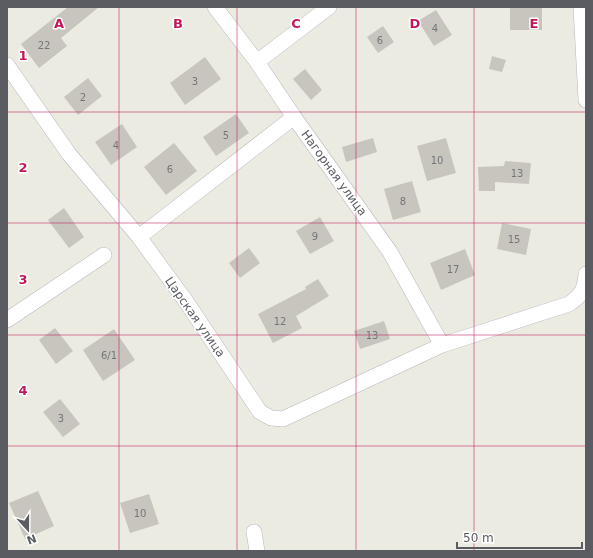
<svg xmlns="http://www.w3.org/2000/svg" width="593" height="558" font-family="'DejaVu Sans',sans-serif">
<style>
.building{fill:#c7c5be}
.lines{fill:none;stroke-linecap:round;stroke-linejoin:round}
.minor-casing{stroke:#b7b8bd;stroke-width:16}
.minor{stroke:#fff;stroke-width:15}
.grid{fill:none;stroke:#c2185b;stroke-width:1;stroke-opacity:0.55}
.labels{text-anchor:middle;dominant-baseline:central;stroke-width:3;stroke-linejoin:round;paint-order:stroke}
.number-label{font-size:10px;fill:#757678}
.street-label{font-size:12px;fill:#5a5c61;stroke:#fff}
.grid-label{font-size:13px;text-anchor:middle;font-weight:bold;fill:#c2185b;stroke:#fff;stroke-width:3;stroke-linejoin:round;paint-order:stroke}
</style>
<rect width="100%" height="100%" fill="#ecebe2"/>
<g class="building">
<path d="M 68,7 L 99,7 L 61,38 L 67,46 L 39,68 L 21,44 Z"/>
<rect x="510" y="7" width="32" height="23"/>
<path d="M 436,10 L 452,35 L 434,46 L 418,21 Z"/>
<path d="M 383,26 L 394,42 L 378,53 L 367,37 Z"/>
<path d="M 492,56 L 506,60 L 502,72 L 489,69 Z"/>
<path d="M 205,57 L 221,79 L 185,105 L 170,83 Z"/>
<path d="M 305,69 L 322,90 L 311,100 L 293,79 Z"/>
<path d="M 88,78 L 102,96 L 78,115 L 64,97 Z"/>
<path d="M 236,114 L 249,133 L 216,156 L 203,137 Z"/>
<path d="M 122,124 L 137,147 L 111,165 L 95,142 Z"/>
<path d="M 373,138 L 377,152 L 346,162 L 342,147 Z"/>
<path d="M 446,138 L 456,173 L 427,181 L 417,146 Z"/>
<path d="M 174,143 L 197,171 L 166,195 L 144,167 Z"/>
<path d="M 505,161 L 531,163 L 529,184 L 495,182 L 495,191 L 479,191 L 478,167 L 504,166 Z"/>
<path d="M 412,181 L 421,212 L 393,220 L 384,189 Z"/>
<path d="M 64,208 L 84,237 L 69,248 L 48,220 Z"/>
<path d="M 320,217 L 334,241 L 310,254 L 296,231 Z"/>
<path d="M 502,223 L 531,229 L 526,255 L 497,249 Z"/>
<path d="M 249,248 L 260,263 L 240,278 L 229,263 Z"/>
<path d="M 465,249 L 475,275 L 441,290 L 430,263 Z"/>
<path d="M 318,279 L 329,296 L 296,316 L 302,328 L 273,343 L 258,314 L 306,289 L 305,287 Z"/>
<path d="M 384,321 L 390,339 L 360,349 L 354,331 Z"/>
<path d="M 55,328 L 73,351 L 56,364 L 39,340 Z"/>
<path d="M 114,329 L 135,360 L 103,381 L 83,350 Z"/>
<path d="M 60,399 L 80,424 L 63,437 L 43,412 Z"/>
<path d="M 38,491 L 54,526 L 25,539 L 9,503 Z"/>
<path d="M 149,494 L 159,524 L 130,533 L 120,503 Z"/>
</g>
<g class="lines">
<defs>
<g id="minor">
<path d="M 215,7 L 257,62 L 294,117 L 390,252 L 442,345"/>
<path d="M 581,7 L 586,100"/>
<path d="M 257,62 L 329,7"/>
<path d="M 7,65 L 69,154 L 139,237 L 185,300 L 260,412 L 271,418 L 283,419 L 442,345 L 569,304 C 582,295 585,289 586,274"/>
<path d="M 139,237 L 294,117"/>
<path d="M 7,320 L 104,255"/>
<path d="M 254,532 L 257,551"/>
</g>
</defs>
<use href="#minor" class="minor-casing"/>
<use href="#minor" class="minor"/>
</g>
<path class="grid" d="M 119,7 L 119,551M 237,7 L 237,551M 356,7 L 356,551M 474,7 L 474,551M 7,112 L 586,112M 7,223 L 586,223M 7,335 L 586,335M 7,446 L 586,446"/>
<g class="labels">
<g class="number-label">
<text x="435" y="28">4</text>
<text x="380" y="40">6</text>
<text x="44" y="45">22</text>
<text x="195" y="81">3</text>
<text x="83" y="97">2</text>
<text x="226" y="135">5</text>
<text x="116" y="145">4</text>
<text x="437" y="160">10</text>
<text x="170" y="169">6</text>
<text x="517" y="173">13</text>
<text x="403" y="201">8</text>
<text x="315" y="236">9</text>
<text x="514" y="239">15</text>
<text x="453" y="269">17</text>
<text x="280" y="321">12</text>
<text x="372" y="335">13</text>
<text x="109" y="355">6/1</text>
<text x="61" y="418">3</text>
<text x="140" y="513">10</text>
</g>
<g class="street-label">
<text transform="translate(334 173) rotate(54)">Нагорная улица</text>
<text transform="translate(195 317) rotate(55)">Царская улица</text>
</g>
</g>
<g class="grid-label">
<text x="59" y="28">A</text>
<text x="178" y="28">B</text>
<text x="296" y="28">C</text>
<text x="415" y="28">D</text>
<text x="534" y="28">E</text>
<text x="23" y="60">1</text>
<text x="23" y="172">2</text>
<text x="23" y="284">3</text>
<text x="23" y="395">4</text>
</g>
<rect width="593" height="558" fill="none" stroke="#5a5c61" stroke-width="16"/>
<g transform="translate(28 530) rotate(159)" stroke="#ffffff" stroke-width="3" paint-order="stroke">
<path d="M0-3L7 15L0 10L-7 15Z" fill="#5a5c61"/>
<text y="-6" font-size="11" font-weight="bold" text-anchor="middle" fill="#5a5c61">N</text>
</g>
<path d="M457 542v6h125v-6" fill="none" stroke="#5a5c61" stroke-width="2"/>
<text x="463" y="542" font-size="12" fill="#5a5c61" stroke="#ffffff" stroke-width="3" paint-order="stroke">50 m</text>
</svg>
